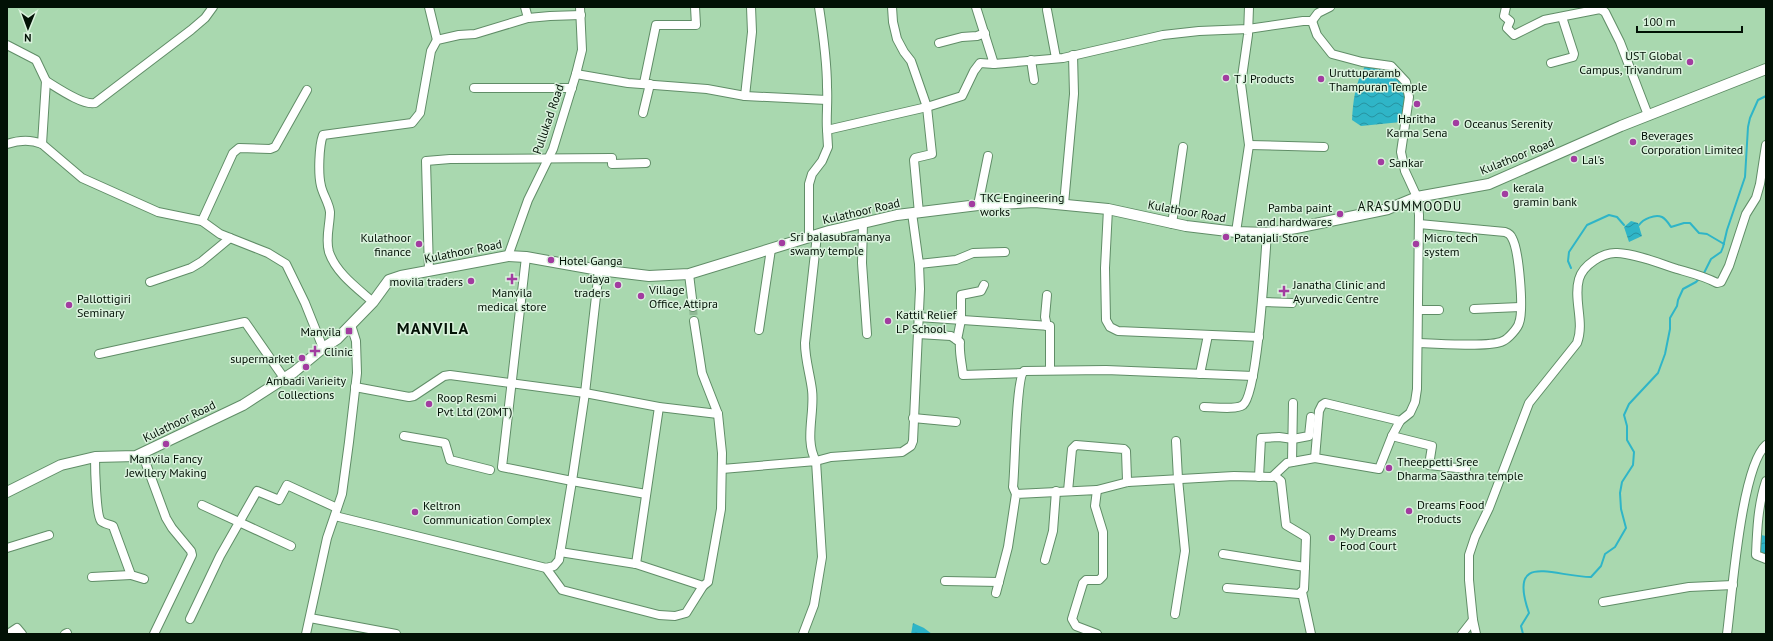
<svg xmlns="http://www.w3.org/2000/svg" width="1773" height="641" font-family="'PT Sans',sans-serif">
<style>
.water{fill:url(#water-waves)}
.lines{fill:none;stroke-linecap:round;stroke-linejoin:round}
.stream{stroke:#2fb5c7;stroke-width:2}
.minor-tunnel{stroke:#90ba96;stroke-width:8;stroke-dasharray:8 4;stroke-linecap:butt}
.minor-casing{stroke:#608d67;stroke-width:10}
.major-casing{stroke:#608d67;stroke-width:12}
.minor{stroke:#fff;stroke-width:8}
.major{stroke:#fff;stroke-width:10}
.poi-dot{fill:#a23ca0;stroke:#daf2dd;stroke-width:1.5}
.labels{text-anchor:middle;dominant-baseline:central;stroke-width:3;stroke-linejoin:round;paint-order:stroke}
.poi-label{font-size:12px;fill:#021105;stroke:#daf2dd;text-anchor:start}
.street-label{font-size:12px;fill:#021105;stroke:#daf2dd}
.neighbourhood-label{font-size:13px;letter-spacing:1px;fill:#021105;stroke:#daf2dd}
.district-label{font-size:16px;font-weight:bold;letter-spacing:1px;fill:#021105;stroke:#daf2dd}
</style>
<defs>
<pattern id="water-waves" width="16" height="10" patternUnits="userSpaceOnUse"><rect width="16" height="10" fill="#2fb5c7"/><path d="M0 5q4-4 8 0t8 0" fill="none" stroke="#2692a0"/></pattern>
</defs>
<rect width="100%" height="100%" fill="#a9d8af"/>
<g class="water">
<path d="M 1365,66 L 1390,70 L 1403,84 L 1407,102 L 1405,117 L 1401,122 L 1361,126 L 1352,120 C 1353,101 1355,84 1365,66 Z"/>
<path d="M 1631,221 L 1638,223 L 1642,236 L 1629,242 L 1624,227 Z"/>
<path d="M 1761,535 L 1766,536 L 1766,554 L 1760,553 Z"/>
<path d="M 913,623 L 924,628 L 932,634 L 911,634 Z"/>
</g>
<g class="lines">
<g class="stream">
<path d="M 1639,225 C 1643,219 1655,214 1662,217 C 1666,219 1669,224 1671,227 L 1684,223 L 1690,223 L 1699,233 L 1707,234 L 1724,244"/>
<path d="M 1571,268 L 1568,261 L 1569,252 L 1587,225 L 1609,215 L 1617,217 L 1624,225"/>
<path d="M 1703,275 L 1711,259 L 1721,252 L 1723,247 L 1727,230 L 1745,177 L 1748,127 L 1750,118 L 1758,100 L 1766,96"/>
<path d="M 1523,634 L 1521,626 L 1529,613 C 1507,550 1554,577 1591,577 L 1601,566 L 1605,554 L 1615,547 L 1626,528 L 1621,509 L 1620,493 L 1622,482 L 1633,465 L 1634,452 L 1627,440 L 1627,426 L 1624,415 L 1629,404 L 1658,373 L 1665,354 L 1670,329 L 1670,318 L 1677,306 L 1678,300 L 1683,289 L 1696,282 L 1700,278"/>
</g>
<path class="minor-tunnel" d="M 693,307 L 694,321"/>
<defs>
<g id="minor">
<path d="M 429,7 L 437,40"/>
<path d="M 525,7 L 528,18"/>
<path d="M 819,7 C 823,33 827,60 827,87 C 828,102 826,116 827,130"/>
<path d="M 892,7 L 893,22 L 897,39 L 904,52 L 911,61 L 927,107 L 932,154 L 915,158 L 914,160 L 919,213"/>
<path d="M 1506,7 L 1504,16 L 1510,21 L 1507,28 L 1514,35 L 1544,20 L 1600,9 L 1605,12 L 1620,42 L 1648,115"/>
<path d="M 1047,10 L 1056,58"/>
<path d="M 1312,21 L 1318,13 L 1330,7"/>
<path d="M 939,43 L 962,37 L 977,36 L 985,33"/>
<path d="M 7,45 L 36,60 L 46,81 L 42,144"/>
<path d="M 1031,60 L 1034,80"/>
<path d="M 1551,63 L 1573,57 L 1574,54 L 1562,17"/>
<path d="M 994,64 L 1063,58 L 1163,35 L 1199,31 L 1248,29 L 1303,21 L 1312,21 L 1317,35 L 1332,54 L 1362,62 L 1391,66 L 1406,82 L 1409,97 L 1401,152 L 1405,171 L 1417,197 L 1419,215 L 1417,389 L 1415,402 L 1410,413 L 1400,421 L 1392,436 L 1379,469 L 1315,458 L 1287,463 L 1272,477 L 1234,476 L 1128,482 L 1097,490"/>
<path d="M 576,74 L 628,83 L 707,89 L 745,96 L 827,100"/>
<path d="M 46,81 C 56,87 83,106 95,103 L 191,30 L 205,18 L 213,7"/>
<path d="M 644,83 L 656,25 L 696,25 L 695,7"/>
<path d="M 474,88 L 572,88"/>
<path d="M 745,96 L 752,32 L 751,7"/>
<path d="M 643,113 L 650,84"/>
<path d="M 7,144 C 19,140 30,139 42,144 L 82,178 L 158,212 L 202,221 L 220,234 L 268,253 L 286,264 L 305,303 L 323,348"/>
<path d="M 1249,145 L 1324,147"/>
<path d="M 1064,204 L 1074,94 L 1073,55"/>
<path d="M 978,205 L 988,156"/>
<path d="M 1108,209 L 1105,268 L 1106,320 L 1110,327 L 1118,331 L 1259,337"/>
<path d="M 202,221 L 233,153 L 239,148 L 270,149 L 275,147 L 307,90"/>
<path d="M 863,223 L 862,263 L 867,334"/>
<path d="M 1172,224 L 1183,147"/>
<path d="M 1236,232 L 1249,145 L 1241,84 L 1248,35 L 1249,7"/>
<path d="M 817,235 L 805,343 C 805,359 810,374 812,390 C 815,413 804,440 816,461 L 831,457 L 902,452 L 911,446 L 913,441 L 920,289 L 919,264 L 912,213"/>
<path d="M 809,237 L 809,184 L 812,174 L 822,161 L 828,147 L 827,130 L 927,107 L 962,96 L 974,71 L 980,63 L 994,64 L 976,7"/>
<path d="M 508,256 L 528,200 L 553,149 L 576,74 L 582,50 L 580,7"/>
<path d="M 526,257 L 502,467 L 572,481 L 585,393 L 599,270"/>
<path d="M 919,264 L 956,260 L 973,253 L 1005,252"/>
<path d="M 429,271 L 426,161 L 450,159 L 612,158 L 612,164 L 646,163"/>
<path d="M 689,274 L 693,307"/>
<path d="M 150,282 L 191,268 L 201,262 L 230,238"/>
<path d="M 373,302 C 357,288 336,273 329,252 C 325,239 330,225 330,212 C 329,203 323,195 321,186 C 318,174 319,146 323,135 L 412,123 L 420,113 L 431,51 L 437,40 L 459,35 L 475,34 L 528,18 L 550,16 L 581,15"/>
<path d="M 1262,302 L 1292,303"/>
<path d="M 1474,309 L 1520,307"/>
<path d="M 1419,310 L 1439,310"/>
<path d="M 918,317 L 1050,326 L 1050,370"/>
<path d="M 1047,326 L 1045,317 L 1047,295"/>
<path d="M 759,330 L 771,249"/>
<path d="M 918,334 L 951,336 L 960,342 C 959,354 962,363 963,375 L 1022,373"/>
<path d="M 957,340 L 961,320 L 961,295 L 981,291 L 984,285"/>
<path d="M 1418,343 C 1435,343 1490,348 1503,341 C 1508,339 1518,328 1519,323 C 1524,310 1519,250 1512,238 C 1511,235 1508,233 1505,232 L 1419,224"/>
<path d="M 99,354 L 245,322 L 284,378"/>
<path d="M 1200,374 L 1208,335"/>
<path d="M 355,387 L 409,397 L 414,396 L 444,376 L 450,375 L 585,393 L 659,407 L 718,414"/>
<path d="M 1204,407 C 1214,407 1236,410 1243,405 C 1258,393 1265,258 1267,233"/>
<path d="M 913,418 L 956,422"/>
<path d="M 404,436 L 445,443 L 450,460 L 490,470"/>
<path d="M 1392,436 L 1432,446 L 1429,465 L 1466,469"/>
<path d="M 142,453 L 166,518 L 172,528 L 191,551 L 192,555 L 154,634"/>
<path d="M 95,457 C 95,468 96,515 101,521 C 104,524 109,524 113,526 L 131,575 L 144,579"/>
<path d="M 1315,458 L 1319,411 L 1322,405 L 1325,403 L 1400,421"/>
<path d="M 1292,462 L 1293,403"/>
<path d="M 722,469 L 816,461 L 822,557 L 814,605 L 803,634"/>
<path d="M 1275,476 L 1281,481 L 1286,525 L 1306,537 L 1305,567"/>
<path d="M 1259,477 L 1261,438 L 1279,437 L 1293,439 L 1309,436 L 1311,417"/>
<path d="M 1766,481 C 1758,505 1757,530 1756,555 L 1766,559"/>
<path d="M 1068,491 L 1072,449 L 1076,445 L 1124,449 L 1126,451 L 1127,480 L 1128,482"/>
<path d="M 1016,494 L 1013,487 C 1015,470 1016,378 1024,371 L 1106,370 L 1253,376"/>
<path d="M 202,505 L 291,546"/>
<path d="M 335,516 L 546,568 L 554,566 L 559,560 L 572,481 L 646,494"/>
<path d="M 7,548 L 49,535"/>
<path d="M 560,552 L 636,564 L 703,586 L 708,582 L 721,509 L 722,453 L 718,414 L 702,373 L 694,321"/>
<path d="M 1223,554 L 1305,567 L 1304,589 L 1299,594 L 1227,588"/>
<path d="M 1045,560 L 1053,531 L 1056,491"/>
<path d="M 636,564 L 659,407"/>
<path d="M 546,568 L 562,590 L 659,615 L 675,616 L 686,613 L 703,586"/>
<path d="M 92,577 L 131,575"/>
<path d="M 945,581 L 999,582"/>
<path d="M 1302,592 L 1311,634"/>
<path d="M 996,593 L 1008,547 L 1016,494 L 1097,490 L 1095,506 L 1103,532 L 1103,576 L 1099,580 L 1086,580 L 1083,583 L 1072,619 L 1076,626 L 1097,634"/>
<path d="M 1603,602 L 1689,587 L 1733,585"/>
<path d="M 1175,614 L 1185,551 L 1178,479 L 1176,441"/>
<path d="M 310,618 L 396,634"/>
<path d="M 190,619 L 220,556 L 257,491 L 279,500 L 287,485 L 337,508"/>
<path d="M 1473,620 L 1469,580 L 1469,555 L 1475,537 L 1489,508 L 1529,403 L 1577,343 C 1585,322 1573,300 1579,279 C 1583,265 1603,252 1617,253 C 1637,254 1658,263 1677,269 C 1691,273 1704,276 1717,283 L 1721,282 L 1729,266 L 1746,214 L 1756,198 L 1760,184 L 1766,145"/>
<path d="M 8,634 L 17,628 L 22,634"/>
<path d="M 65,634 L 67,633"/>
<path d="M 306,634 L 327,538 L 342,494 L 349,442 L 357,373 L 356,341 L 351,325"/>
<path d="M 1462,634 L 1473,620 L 1476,634"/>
<path d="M 1727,634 C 1732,596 1741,467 1766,445"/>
</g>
<path id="major" d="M 7,492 L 61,465 L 95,457 L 136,456 L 243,405 L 294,372 L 323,348 L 337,339 L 373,302 L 389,280 L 401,276 L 508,256 L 526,257 L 599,270 L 649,276 L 689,274 L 829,231 L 897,215 L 978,205 L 1035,202 L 1108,209 L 1186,226 L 1236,232 L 1267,233 L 1296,228 L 1388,209 L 1417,197 L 1489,184 L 1621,126 L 1766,69"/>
</defs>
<use href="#minor" class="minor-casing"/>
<use href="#major" class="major-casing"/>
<use href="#minor" class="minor"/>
<use href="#major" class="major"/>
</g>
<g class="poi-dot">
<circle cx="1690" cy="62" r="4"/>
<circle cx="1226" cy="78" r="4"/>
<circle cx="1321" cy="79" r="4"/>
<circle cx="1417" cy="104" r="4"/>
<circle cx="1456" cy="123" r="4"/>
<circle cx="1633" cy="142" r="4"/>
<circle cx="1574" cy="159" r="4"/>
<circle cx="1381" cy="162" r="4"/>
<circle cx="1505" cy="194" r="4"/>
<circle cx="972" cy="204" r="4"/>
<circle cx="1340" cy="214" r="4"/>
<circle cx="1226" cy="237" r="4"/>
<circle cx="782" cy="243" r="4"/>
<circle cx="419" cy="244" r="4"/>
<circle cx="1416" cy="244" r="4"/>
<circle cx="551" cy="260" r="4"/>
<path d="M510 273h4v4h4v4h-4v4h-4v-4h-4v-4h4z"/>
<circle cx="471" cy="281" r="4"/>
<circle cx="618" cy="285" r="4"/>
<path d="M1282 285h4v4h4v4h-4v4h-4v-4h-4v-4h4z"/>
<circle cx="641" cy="296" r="4"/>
<circle cx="69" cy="305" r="4"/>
<circle cx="888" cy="321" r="4"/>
<rect x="345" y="327" width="8" height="8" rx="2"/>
<path d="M313 345h4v4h4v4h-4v4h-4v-4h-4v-4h4z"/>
<circle cx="302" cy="358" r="4"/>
<circle cx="306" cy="367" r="4"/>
<circle cx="429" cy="404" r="4"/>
<circle cx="166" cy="444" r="4"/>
<circle cx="1389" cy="468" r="4"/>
<circle cx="1409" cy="511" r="4"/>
<circle cx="415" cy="512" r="4"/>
<circle cx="1332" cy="538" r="4"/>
</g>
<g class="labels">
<g class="poi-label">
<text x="1682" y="55" text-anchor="end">UST Global<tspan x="1682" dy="14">Campus, Trivandrum</tspan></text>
<text x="1329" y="72">Uruttuparamb<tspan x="1329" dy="14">Thampuran Temple</tspan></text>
<text x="1234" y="78">T J Products</text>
<text x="1417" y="118" text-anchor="middle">Haritha<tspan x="1417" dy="14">Karma Sena</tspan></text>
<text x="1464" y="123">Oceanus Serenity</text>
<text x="1641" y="135">Beverages<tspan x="1641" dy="14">Corporation Limited</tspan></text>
<text x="1582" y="159">Lal's</text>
<text x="1389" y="162">Sankar</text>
<text x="1513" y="187">kerala<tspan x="1513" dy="14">gramin bank</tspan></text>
<text x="980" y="197">TKC Engineering<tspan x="980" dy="14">works</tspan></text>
<text x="1332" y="207" text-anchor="end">Pamba paint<tspan x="1332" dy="14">and hardwares</tspan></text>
<text x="790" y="236">Sri balasubramanya<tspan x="790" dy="14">swamy temple</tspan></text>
<text x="411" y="237" text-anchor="end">Kulathoor<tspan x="411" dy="14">finance</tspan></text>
<text x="1234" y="237">Patanjali Store</text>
<text x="1424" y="237">Micro tech<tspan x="1424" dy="14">system</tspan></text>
<text x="559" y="260">Hotel Ganga</text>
<text x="610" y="278" text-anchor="end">udaya<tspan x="610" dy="14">traders</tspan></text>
<text x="463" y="281" text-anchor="end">movila traders</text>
<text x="1293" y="284">Janatha Clinic and<tspan x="1293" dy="14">Ayurvedic Centre</tspan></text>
<text x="649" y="289">Village<tspan x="649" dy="14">Office, Attipra</tspan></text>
<text x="512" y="292" text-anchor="middle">Manvila<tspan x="512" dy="14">medical store</tspan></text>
<text x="77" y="298">Pallottigiri<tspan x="77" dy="14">Seminary</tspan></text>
<text x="896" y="314">Kattil Relief<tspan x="896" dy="14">LP School</tspan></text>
<text x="341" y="331" text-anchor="end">Manvila</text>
<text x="324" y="351">Clinic</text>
<text x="294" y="358" text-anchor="end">supermarket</text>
<text x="306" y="380" text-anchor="middle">Ambadi Varieity<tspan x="306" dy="14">Collections</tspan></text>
<text x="437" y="397">Roop Resmi<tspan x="437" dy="14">Pvt Ltd (20MT)</tspan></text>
<text x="166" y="458" text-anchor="middle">Manvila Fancy<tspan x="166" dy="14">Jewllery Making</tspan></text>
<text x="1397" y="461">Theeppetti Sree<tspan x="1397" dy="14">Dharma Saasthra temple</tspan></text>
<text x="1417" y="504">Dreams Food<tspan x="1417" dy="14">Products</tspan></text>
<text x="423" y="505">Keltron<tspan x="423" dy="14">Communication Complex</tspan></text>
<text x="1340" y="531">My Dreams<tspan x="1340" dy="14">Food Court</tspan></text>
</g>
<g class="street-label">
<text transform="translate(548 119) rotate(-71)">Pullukad Road</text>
<text transform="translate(1517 156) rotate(-22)">Kulathoor Road</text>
<text transform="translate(861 211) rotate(-13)">Kulathoor Road</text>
<text transform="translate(1187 211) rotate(10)">Kulathoor Road</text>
<text transform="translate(463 251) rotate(-11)">Kulathoor Road</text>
<text transform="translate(179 421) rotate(-26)">Kulathoor Road</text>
</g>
<g class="neighbourhood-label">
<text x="1410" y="206">ARASUMMOODU</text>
</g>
<g class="district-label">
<text x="433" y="328">MANVILA</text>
</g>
</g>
<rect width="1773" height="641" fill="none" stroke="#021105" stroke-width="16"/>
<g transform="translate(28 28) rotate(181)" stroke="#daf2dd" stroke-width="3" paint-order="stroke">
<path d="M0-3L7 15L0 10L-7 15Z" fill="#021105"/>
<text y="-6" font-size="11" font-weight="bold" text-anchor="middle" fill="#021105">N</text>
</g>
<path d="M1637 26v6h105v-6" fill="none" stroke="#021105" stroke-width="2"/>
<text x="1643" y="26" font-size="12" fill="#021105" stroke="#daf2dd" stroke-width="3" paint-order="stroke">100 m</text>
</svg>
